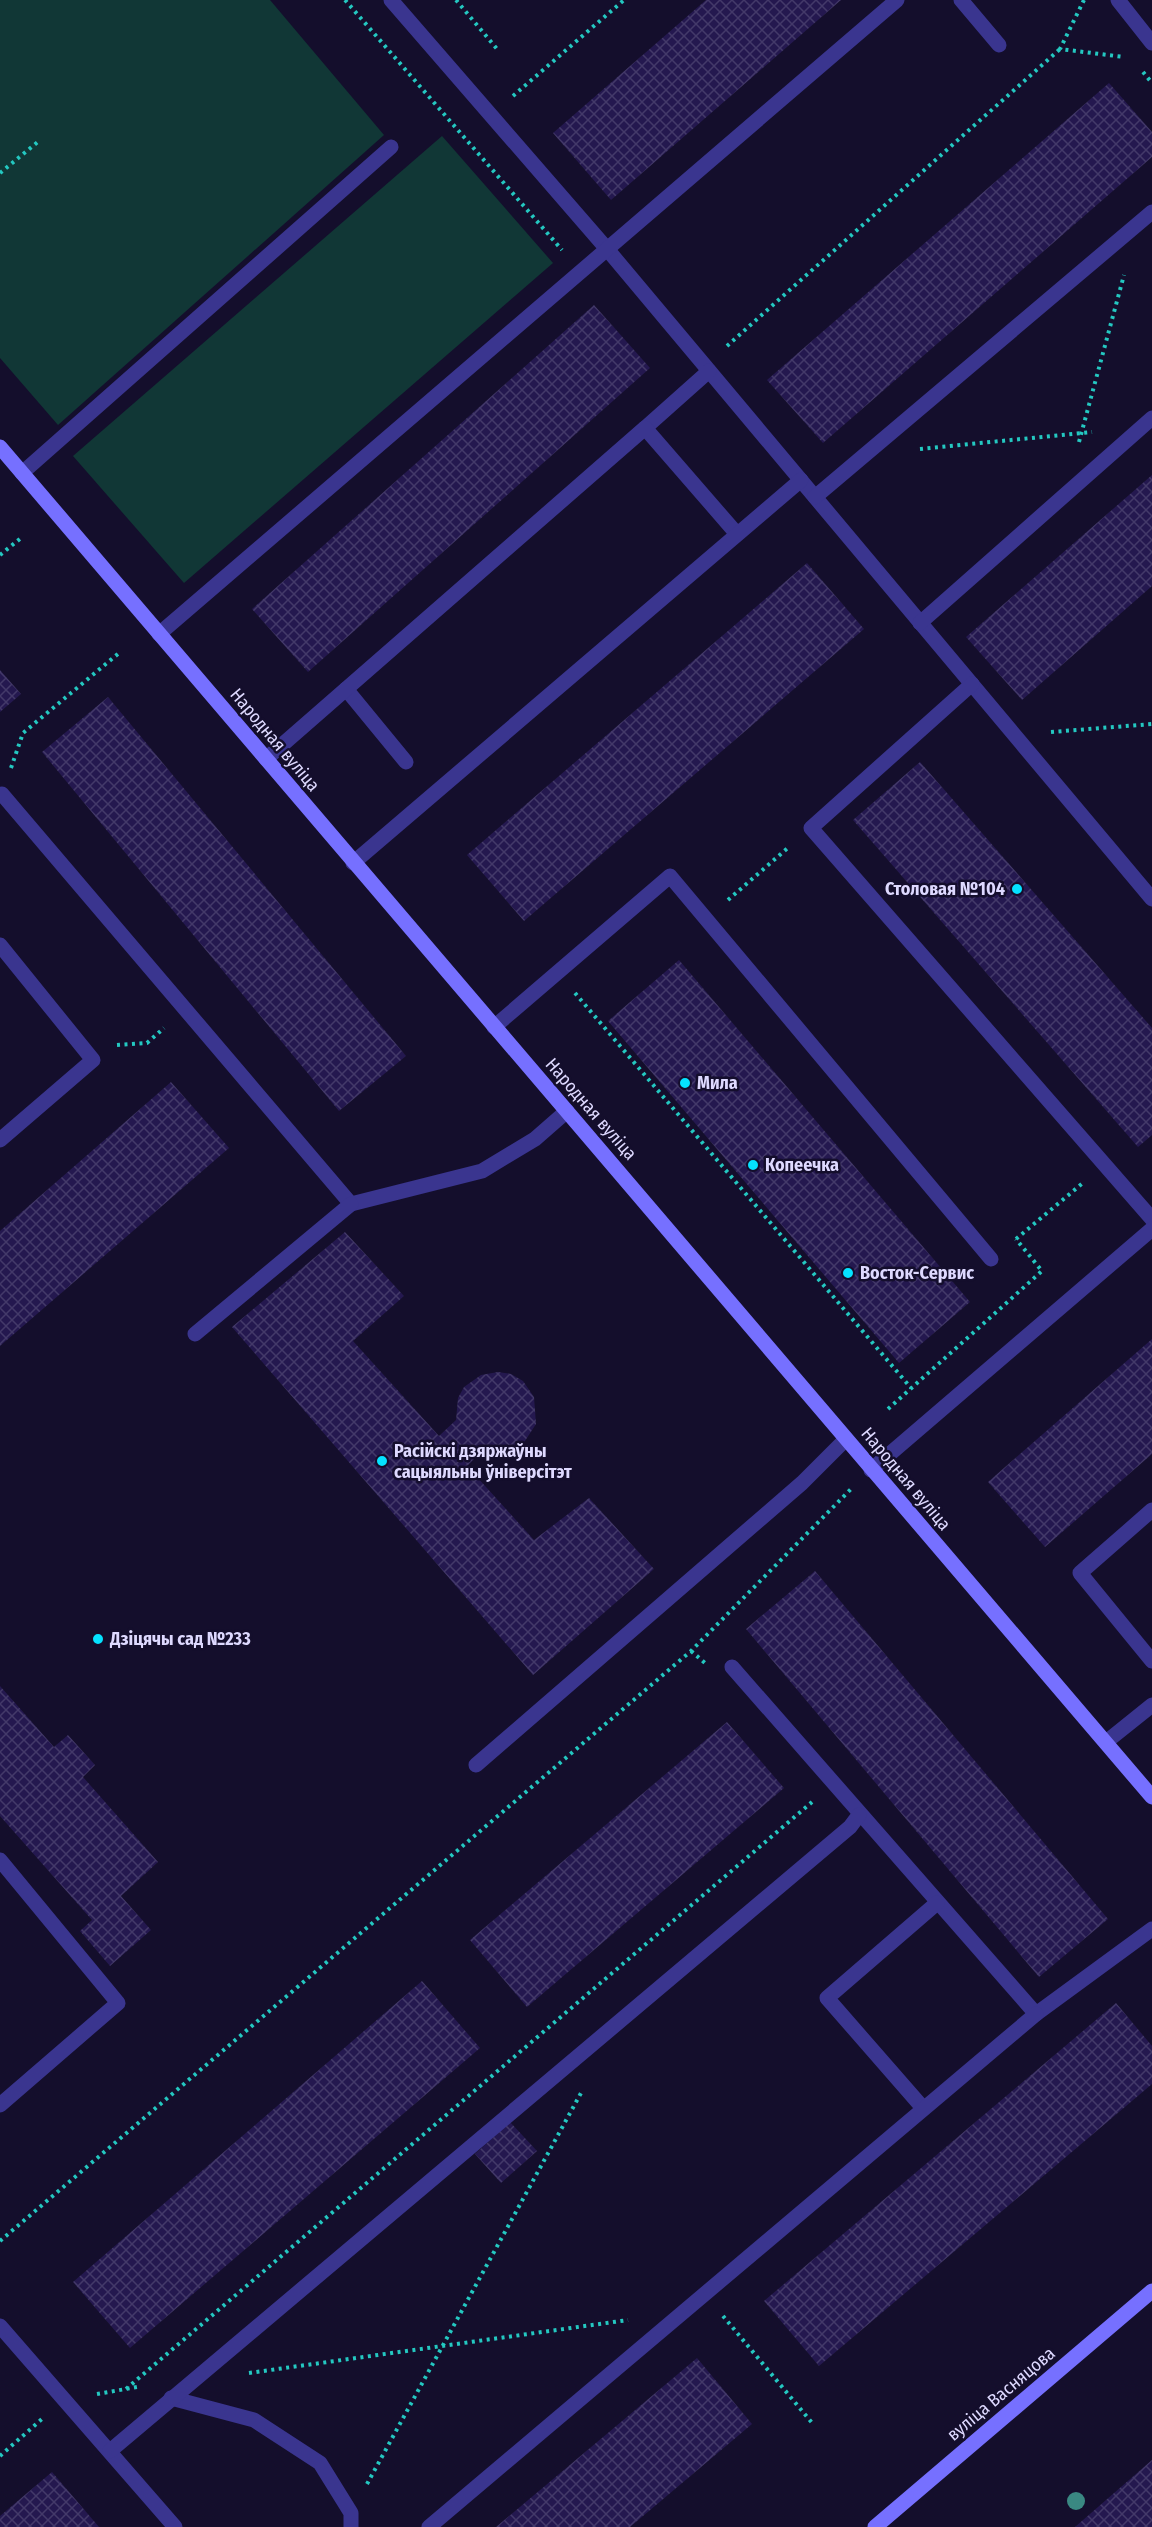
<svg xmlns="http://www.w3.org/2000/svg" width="1152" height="2527" font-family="'Fira Sans Condensed',sans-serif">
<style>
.green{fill:#113736}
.building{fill:url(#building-cross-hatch)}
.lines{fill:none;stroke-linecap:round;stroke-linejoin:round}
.path{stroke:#24c8c1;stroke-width:4;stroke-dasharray:3 4.5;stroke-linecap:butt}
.lane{stroke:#3a358f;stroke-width:15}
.street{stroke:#3a358f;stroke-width:15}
.secondary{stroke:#7670ff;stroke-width:15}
.tree{fill:#3a8882}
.poi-dot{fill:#05e2ff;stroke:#140e2c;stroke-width:2}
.labels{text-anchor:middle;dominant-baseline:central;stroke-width:5;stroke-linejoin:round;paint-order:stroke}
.street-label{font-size:18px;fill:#ded9ff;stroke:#140e2c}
.poi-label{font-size:18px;font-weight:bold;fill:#ded9ff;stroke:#140e2c;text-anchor:start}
</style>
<defs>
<pattern id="building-cross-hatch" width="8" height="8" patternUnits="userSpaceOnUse" patternTransform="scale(1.5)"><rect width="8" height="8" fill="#24184f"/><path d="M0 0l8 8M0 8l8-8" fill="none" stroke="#433969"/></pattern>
</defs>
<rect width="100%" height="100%" fill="#140e2c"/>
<g class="green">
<path d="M 0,0 L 270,0 L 384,135 L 58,425 L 0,358 Z"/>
<path d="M 442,136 L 553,263 L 184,583 L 73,456 Z"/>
</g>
<g class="building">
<path d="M 706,0 L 841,0 L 611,200 L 553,133 Z"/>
<path d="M 1109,83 L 1152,132 L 1152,157 L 823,443 L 767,380 Z"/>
<path d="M 594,305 L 650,368 L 308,672 L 252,609 Z"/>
<path d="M 1152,475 L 1152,586 L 1022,700 L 966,637 Z"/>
<path d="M 807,563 L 864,629 L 524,921 L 467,855 Z"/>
<path d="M 0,670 L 21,694 L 0,712 Z"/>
<path d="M 108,697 L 406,1056 L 339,1111 L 42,752 Z"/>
<path d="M 920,762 L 1152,1028 L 1152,1135 L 1138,1147 L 853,820 Z"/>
<path d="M 679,960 L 970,1302 L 899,1363 L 608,1021 Z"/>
<path d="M 171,1082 L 229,1148 L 0,1346 L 0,1231 Z"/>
<path d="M 345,1232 L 404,1296 L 353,1341 L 439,1436 L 456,1420 L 458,1398 L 464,1387 L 481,1375 L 498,1372 L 511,1374 L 523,1381 L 534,1397 L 536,1424 L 523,1444 L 509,1452 L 482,1451 L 467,1466 L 534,1540 L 589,1498 L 654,1569 L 533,1675 L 232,1327 Z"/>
<path d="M 1152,1339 L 1152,1454 L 1045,1547 L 988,1482 Z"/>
<path d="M 815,1571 L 1108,1919 L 1039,1977 L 746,1629 Z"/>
<path d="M 0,1686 L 54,1747 L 68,1735 L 95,1765 L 83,1777 L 158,1862 L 121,1896 L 151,1930 L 110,1966 L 80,1931 L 92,1920 L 0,1816 Z"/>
<path d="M 727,1722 L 784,1788 L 527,2007 L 470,1940 Z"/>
<path d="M 422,1981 L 480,2048 L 130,2348 L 73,2282 Z"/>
<path d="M 1116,2003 L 1152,2046 L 1152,2084 L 819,2366 L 764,2301 Z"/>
<path d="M 510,2122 L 537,2151 L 501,2183 L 475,2154 Z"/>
<path d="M 697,2358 L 752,2424 L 630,2527 L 496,2527 Z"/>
<path d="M 1152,2460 L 1152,2527 L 1075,2527 Z"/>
<path d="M 52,2472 L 99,2527 L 0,2527 L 0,2516 Z"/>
</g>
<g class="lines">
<g class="path">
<path d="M 345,0 L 562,250"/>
<path d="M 456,0 L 497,49"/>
<path d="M 1084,0 L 1060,49 L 1124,57"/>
<path d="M 1143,72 L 1152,83"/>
<path d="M 513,96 L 624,0"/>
<path d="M 0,173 L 39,141"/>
<path d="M 727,346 L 1060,49"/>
<path d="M 1079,442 L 1124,275"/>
<path d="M 920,449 L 1092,432"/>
<path d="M 0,555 L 21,538"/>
<path d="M 1051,732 L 1152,724"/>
<path d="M 11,768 L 23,733 L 119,653"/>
<path d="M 728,900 L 790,846"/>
<path d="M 575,993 L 911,1388"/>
<path d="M 117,1045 L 147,1043 L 164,1028"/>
<path d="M 1016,1239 L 1084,1182"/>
<path d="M 888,1409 L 1042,1271 L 1016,1239"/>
<path d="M 691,1651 L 705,1663"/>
<path d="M 0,2241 L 691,1651 L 851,1489"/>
<path d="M 723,2316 L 813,2424"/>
<path d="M 249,2373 L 628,2320"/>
<path d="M 126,2389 L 812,1802"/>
<path d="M 97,2394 L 137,2387"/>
<path d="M 0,2456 L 43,2418"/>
<path d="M 367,2484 L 581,2093"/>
</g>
<g class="lane">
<path d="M 391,0 L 607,249 L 1152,899"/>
<path d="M 961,0 L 999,45"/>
<path d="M 645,428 L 709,371"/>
<path d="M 22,473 L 391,147"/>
<path d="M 815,497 L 1152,212"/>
<path d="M 920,623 L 1152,418"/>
<path d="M 159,634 L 897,0"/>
<path d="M 972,684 L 811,828 L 1152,1219"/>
<path d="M 346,689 L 406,762"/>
<path d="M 266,759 L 645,428 L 737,534"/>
<path d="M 0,796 L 2,794 L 351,1204 L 482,1171 L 535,1139 L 567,1111"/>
<path d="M 353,863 L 801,480"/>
<path d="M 0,945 L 93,1060 L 0,1140"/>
<path d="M 494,1027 L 670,876 L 991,1259"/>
<path d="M 195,1334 L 351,1204"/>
<path d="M 871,1470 L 1152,1229"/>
<path d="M 1152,1510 L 1080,1573 L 1152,1661"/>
<path d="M 732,1667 L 1036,2014 L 1152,1929"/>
<path d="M 1106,1742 L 1152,1705"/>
<path d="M 476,1765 L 802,1483 L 846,1439"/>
<path d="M 0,1860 L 118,2003 L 0,2105"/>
<path d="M 923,2108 L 827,1998 L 937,1903"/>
<path d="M 0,2326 L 175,2527"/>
<path d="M 171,2398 L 254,2420 L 320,2463 L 351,2513 L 351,2527"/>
<path d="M 110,2451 L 850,1827 L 859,1815"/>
<path d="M 429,2527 L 1036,2014"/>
</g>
<path class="street" d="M 1118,0 L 1152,43"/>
<g class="secondary">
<path d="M 0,447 L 1152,1797"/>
<path d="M 875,2527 L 1152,2291"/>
</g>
</g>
<circle class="tree" cx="1076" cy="2501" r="9"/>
<g class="poi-dot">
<circle cx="1017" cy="889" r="6"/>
<circle cx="685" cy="1083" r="6"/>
<circle cx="753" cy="1165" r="6"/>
<circle cx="848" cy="1273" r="6"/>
<circle cx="382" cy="1461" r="6"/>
<circle cx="98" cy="1639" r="6"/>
</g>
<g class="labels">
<g class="street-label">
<text transform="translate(275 740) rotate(50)">Народная вуліца</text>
<text transform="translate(591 1109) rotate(49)">Народная вуліца</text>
<text transform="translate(906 1479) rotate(50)">Народная вуліца</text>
<text transform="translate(1001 2394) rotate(-40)">вуліца Васняцова</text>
</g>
<g class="poi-label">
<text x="1005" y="889" text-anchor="end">Столовая №104</text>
<text x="697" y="1083">Мила</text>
<text x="765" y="1165">Копеечка</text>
<text x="860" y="1273">Восток-Сервис</text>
<text x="394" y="1451">Расійскі дзяржаўны<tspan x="394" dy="21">сацыяльны ўніверсітэт</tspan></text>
<text x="110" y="1639">Дзіцячы сад №233</text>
</g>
</g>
</svg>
